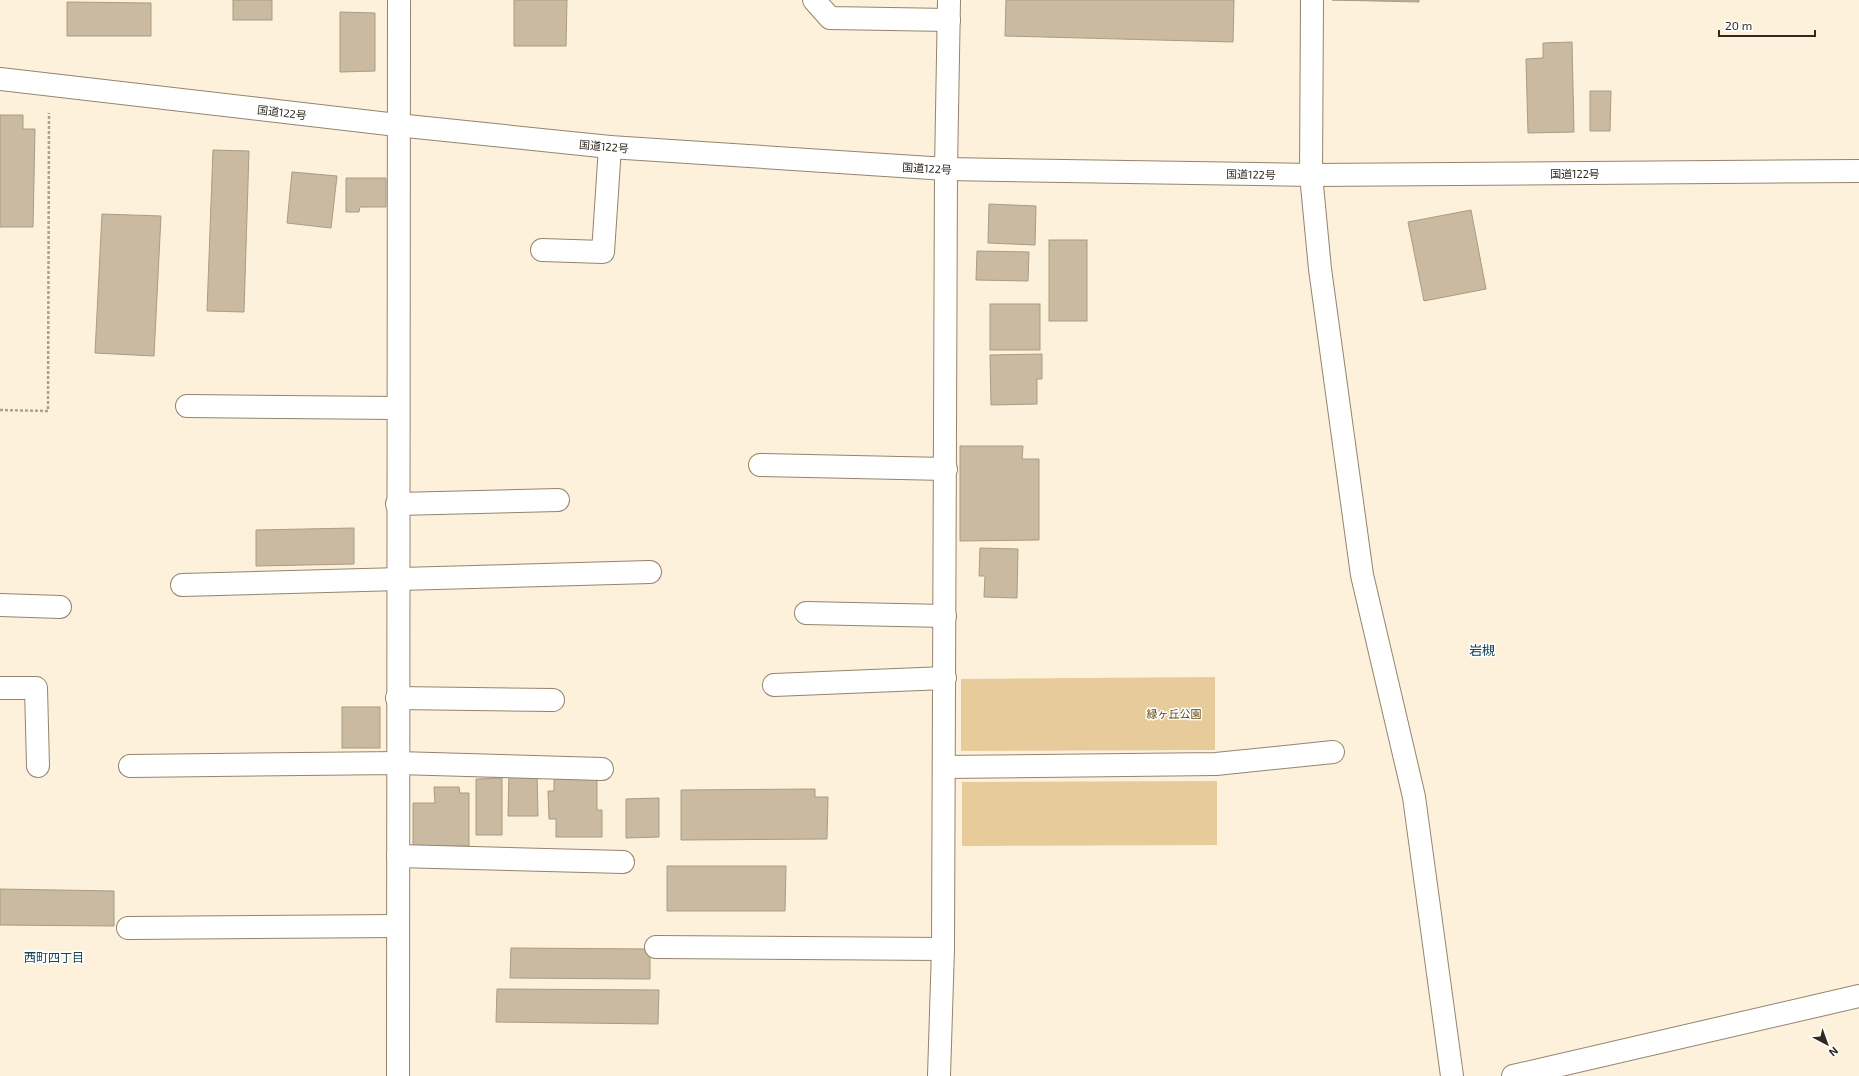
<svg xmlns="http://www.w3.org/2000/svg" width="1859" height="1076" font-family="'Exo 2','Noto Sans JP',sans-serif">
<style>
.green{fill:#e7cb9a}
.building{fill:#c9baa1;stroke:#aa9b82}
.lines{fill:none;stroke-linecap:round;stroke-linejoin:round}
.minor-casing{stroke:#93856d;stroke-width:24}
.highway-casing{stroke:#93856d;stroke-width:24}
.path{stroke:#aaa190;stroke-width:2.5;stroke-dasharray:3 2;stroke-linecap:butt}
.minor{stroke:#fff;stroke-width:22}
.highway{stroke:#fff;stroke-width:22}
.labels{text-anchor:middle;dominant-baseline:central;stroke-width:3;stroke-linejoin:round;paint-order:stroke}
.street-label{font-size:11px;fill:#2f291f;stroke:#fff}
.park-label{font-size:11px;fill:#614609;stroke:#fff}
.neighbourhood-label{font-size:12px;fill:#154357;stroke:#fff}
.quarter-label{font-size:13px;fill:#154357;stroke:#fff}
</style>
<rect width="100%" height="100%" fill="#fdf1dc"/>
<g class="green">
<path d="M 1215,677 L 1215,750 L 961,751 L 961,679 Z"/>
<path d="M 1217,781 L 1217,845 L 962,846 L 962,782 Z"/>
</g>
<g class="building">
<rect x="233" y="0" width="39" height="20"/>
<path d="M 514,0 L 567,0 L 566,46 L 514,46 Z"/>
<path d="M 1006,0 L 1234,0 L 1233,42 L 1005,36 Z"/>
<path d="M 1332,0 L 1419,0 L 1419,2 Z"/>
<path d="M 67,2 L 151,3 L 151,36 L 67,36 Z"/>
<path d="M 340,12 L 375,13 L 375,71 L 340,72 Z"/>
<path d="M 1572,42 L 1574,132 L 1528,133 L 1526,59 L 1543,58 L 1543,43 Z"/>
<path d="M 1590,91 L 1611,91 L 1610,131 L 1590,131 Z"/>
<path d="M 0,115 L 23,115 L 23,129 L 35,129 L 33,227 L 0,227 Z"/>
<path d="M 213,150 L 249,151 L 244,312 L 207,311 Z"/>
<path d="M 292,172 L 337,176 L 331,228 L 287,223 Z"/>
<path d="M 346,178 L 386,178 L 386,207 L 360,207 L 359,212 L 346,212 Z"/>
<path d="M 989,204 L 1036,206 L 1035,245 L 988,243 Z"/>
<path d="M 1471,210 L 1486,289 L 1424,301 L 1408,222 Z"/>
<path d="M 102,214 L 161,216 L 154,356 L 95,353 Z"/>
<rect x="1049" y="240" width="38" height="81"/>
<path d="M 977,251 L 1029,252 L 1028,281 L 976,280 Z"/>
<rect x="990" y="304" width="50" height="46"/>
<path d="M 1042,354 L 1042,379 L 1037,379 L 1037,404 L 991,405 L 990,355 Z"/>
<path d="M 960,446 L 1023,446 L 1022,459 L 1039,459 L 1039,540 L 960,541 Z"/>
<path d="M 354,528 L 354,564 L 256,566 L 256,530 Z"/>
<path d="M 980,548 L 1018,549 L 1017,598 L 984,597 L 985,576 L 979,576 Z"/>
<rect x="342" y="707" width="38" height="41"/>
<path d="M 509,771 L 537,771 L 538,816 L 508,816 Z"/>
<path d="M 554,776 L 597,776 L 597,810 L 602,810 L 602,837 L 556,837 L 556,819 L 549,819 L 548,791 L 554,791 Z"/>
<path d="M 502,778 L 502,835 L 476,835 L 476,779 Z"/>
<path d="M 434,787 L 459,787 L 460,793 L 469,793 L 469,846 L 413,847 L 413,803 L 435,803 Z"/>
<path d="M 815,789 L 815,797 L 828,797 L 827,839 L 681,840 L 681,790 Z"/>
<path d="M 659,798 L 659,837 L 626,838 L 626,799 Z"/>
<path d="M 667,866 L 786,866 L 785,911 L 667,911 Z"/>
<path d="M 0,889 L 114,891 L 114,926 L 0,925 Z"/>
<path d="M 511,948 L 650,949 L 650,979 L 510,978 Z"/>
<path d="M 497,989 L 659,990 L 658,1024 L 496,1022 Z"/>
</g>
<g class="lines">
<defs>
<g id="minor">
<path d="M 814,0 L 830,18 L 949,20"/>
<path d="M 1312,0 L 1311,175 L 1320,269 L 1362,575 L 1414,797 L 1452,1076"/>
<path d="M 542,250 L 603,252 L 610,147"/>
<path d="M 187,406 L 397,408"/>
<path d="M 760,465 L 946,469"/>
<path d="M 397,504 L 558,500"/>
<path d="M 182,585 L 650,572"/>
<path d="M 0,605 L 60,607"/>
<path d="M 806,613 L 945,616"/>
<path d="M 774,685 L 945,678"/>
<path d="M 0,688 L 36,688 L 38,766"/>
<path d="M 397,698 L 553,700"/>
<path d="M 130,766 L 398,763 L 602,769"/>
<path d="M 944,767 L 1216,764 L 1333,752"/>
<path d="M 398,856 L 623,862"/>
<path d="M 128,928 L 397,926"/>
<path d="M 656,947 L 943,949"/>
<path d="M 398,1076 L 399,0"/>
<path d="M 939,1076 L 943,949 L 946,169 L 949,0"/>
<path d="M 1513,1076 L 1859,996"/>
</g>
<path id="highway" d="M 0,79 L 397,125 L 610,147 L 946,169 L 1311,175 L 1859,171"/>
</defs>
<use href="#minor" class="minor-casing"/>
<use href="#highway" class="highway-casing"/>
<path class="path" d="M 0,410 L 48,411 L 49,113"/>
<use href="#minor" class="minor"/>
<use href="#highway" class="highway"/>
</g>
<g class="labels">
<g class="street-label">
<text transform="translate(282 112) rotate(7)">国道122号</text>
<text transform="translate(604 146) rotate(5)">国道122号</text>
<text transform="translate(927 168) rotate(3)">国道122号</text>
<text x="1575" y="173">国道122号</text>
<text transform="translate(1251 174) rotate(1)">国道122号</text>
</g>
<g class="park-label">
<text x="1174" y="713">緑ヶ丘公園</text>
</g>
<g class="neighbourhood-label">
<text x="54" y="957">西町四丁目</text>
</g>
<g class="quarter-label">
<text x="1482" y="650">岩槻</text>
</g>
</g>
<g transform="translate(1827 1044) rotate(139)" stroke="#ffffff" stroke-width="3" paint-order="stroke">
<path d="M0-3L7 15L0 10L-7 15Z" fill="#2f291f"/>
<text y="-6" font-size="11" font-weight="bold" text-anchor="middle" fill="#2f291f">N</text>
</g>
<path d="M1719 30v6h96v-6" fill="none" stroke="#2f291f" stroke-width="2"/>
<text x="1725" y="30" font-size="12" fill="#2f291f" stroke="#ffffff" stroke-width="3" paint-order="stroke">20 m</text>
</svg>
